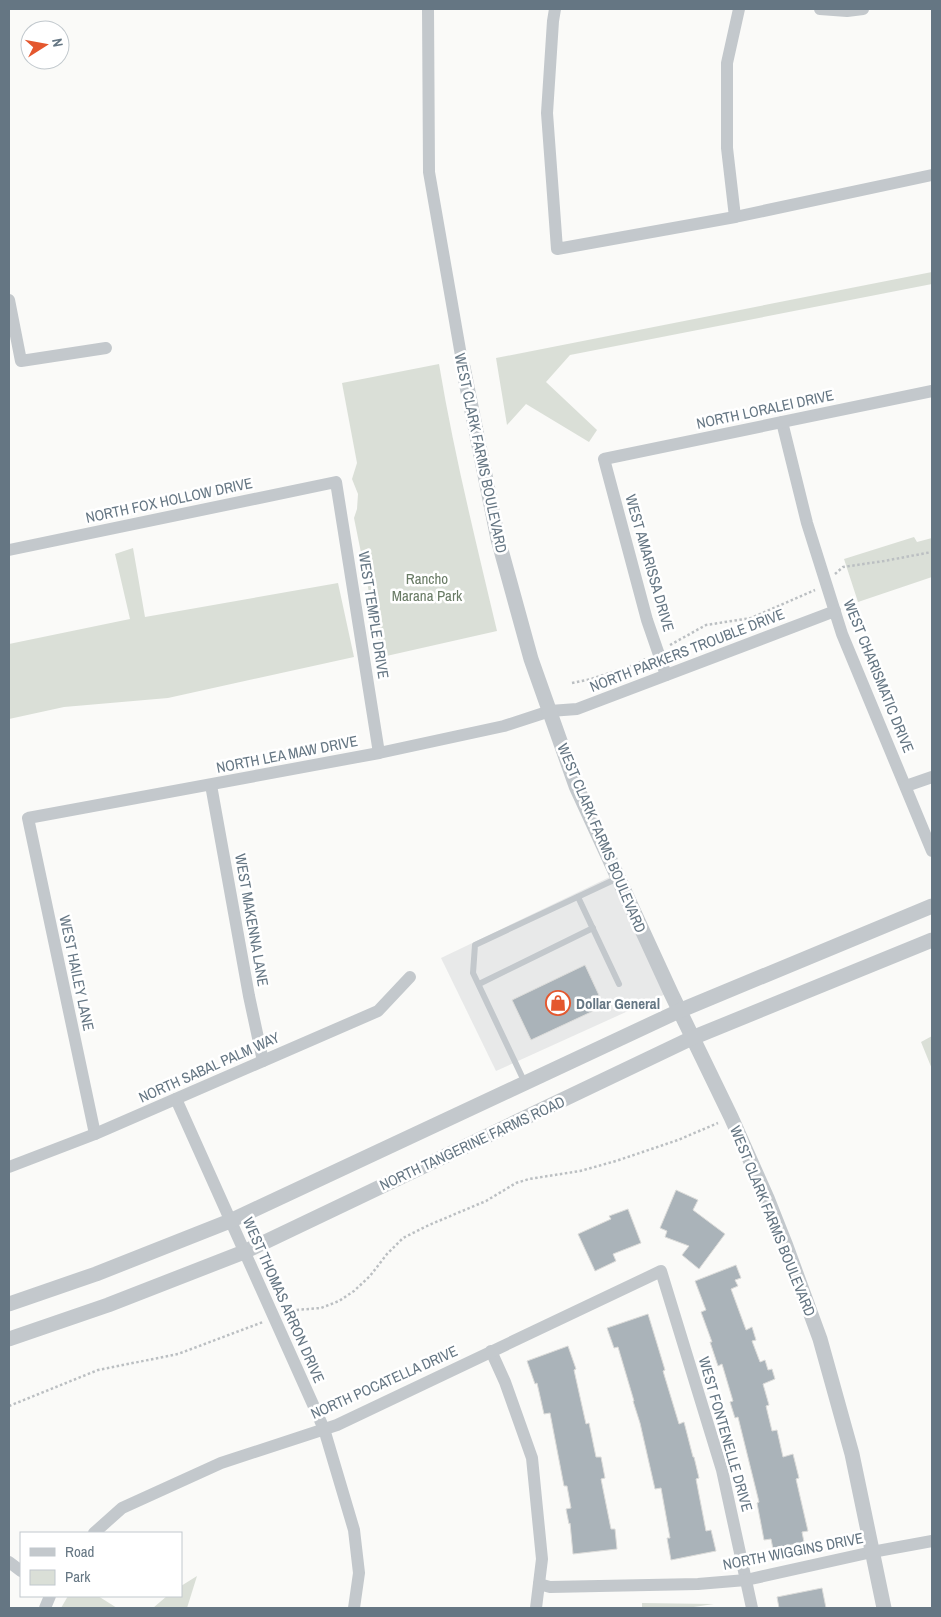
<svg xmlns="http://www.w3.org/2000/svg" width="941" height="1617" font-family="'Archivo Narrow',sans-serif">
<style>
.built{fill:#e8e9e9}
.green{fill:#dadfd7}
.building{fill:#aab3b9;stroke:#dcdcda}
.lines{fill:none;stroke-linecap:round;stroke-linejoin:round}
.path{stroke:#bbbfc2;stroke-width:2.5;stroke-dasharray:2.5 2.5;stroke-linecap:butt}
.service{stroke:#c3c8cc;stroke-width:6}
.minor{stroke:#c3c8cc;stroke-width:12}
.tertiary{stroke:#c3c8cc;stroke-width:15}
.labels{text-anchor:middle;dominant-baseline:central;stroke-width:5;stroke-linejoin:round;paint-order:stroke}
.street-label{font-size:15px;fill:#657683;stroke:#fff}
.park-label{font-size:15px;fill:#687a64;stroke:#fff}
.poi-label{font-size:15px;font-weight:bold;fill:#657683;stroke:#fff;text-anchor:start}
</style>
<rect width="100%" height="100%" fill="#fafaf8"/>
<path class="built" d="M 616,874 L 670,992 L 496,1071 L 441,958 Z"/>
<g class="green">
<path d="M 932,272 L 932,284 L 570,355 L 546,382 L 597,430 L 589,442 L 526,404 L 507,425 L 496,358 Z"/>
<path d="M 439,364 C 454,454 476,542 497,631 L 382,657 L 354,518 L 357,509 L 358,494 L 352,479 L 357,463 L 342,383 Z"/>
<path d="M 914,537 L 917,542 L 932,538 L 932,577 L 858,602 L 844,559 Z"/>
<path d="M 133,548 L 145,617 L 338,583 L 354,657 L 168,698 L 64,707 L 9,719 L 9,644 L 130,619 L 115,554 Z"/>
<path d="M 932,1036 L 932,1069 L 921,1042 Z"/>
<path d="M 197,1576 L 187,1608 L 153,1608 L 167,1596 L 181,1596 L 181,1586 Z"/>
<path d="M 68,1596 L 98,1596 L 117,1608 L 61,1608 Z"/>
<path d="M 642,1603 L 714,1604 L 687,1608 L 642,1608 Z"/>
</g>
<g class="building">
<path d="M 585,965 L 604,1006 L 531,1040 L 512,1000 Z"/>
<path d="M 676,1190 L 698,1200 L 693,1210 L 725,1234 L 699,1269 L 682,1255 L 689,1246 L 665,1237 L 667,1231 L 660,1228 Z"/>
<path d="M 628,1209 L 641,1243 L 613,1254 L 616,1261 L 595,1271 L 578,1234 L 611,1219 L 609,1216 Z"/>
<path d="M 736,1265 L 741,1278 L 735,1280 L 738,1286 L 731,1289 L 746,1330 L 752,1327 L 756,1340 L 752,1341 L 760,1362 L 765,1360 L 768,1370 L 772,1369 L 775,1379 L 763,1384 L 769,1405 L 766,1406 L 772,1431 L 777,1430 L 783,1457 L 793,1454 L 799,1478 L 796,1479 L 808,1531 L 802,1532 L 804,1542 L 773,1549 L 771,1539 L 764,1540 L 757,1503 L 759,1502 L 738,1417 L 735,1418 L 730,1402 L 733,1401 L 722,1364 L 718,1366 L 710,1342 L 712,1342 L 701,1312 L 706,1310 L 695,1281 Z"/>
<path d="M 648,1314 L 665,1370 L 663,1371 L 679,1424 L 684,1422 L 693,1457 L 694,1457 L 699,1478 L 696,1479 L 706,1531 L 711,1530 L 716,1551 L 671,1560 L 667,1538 L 670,1538 L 661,1488 L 655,1489 L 640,1423 L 633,1401 L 634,1401 L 618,1347 L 614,1348 L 607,1328 Z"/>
<path d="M 568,1346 L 576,1369 L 574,1370 L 586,1424 L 589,1423 L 596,1457 L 601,1457 L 605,1478 L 601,1479 L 611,1529 L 615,1529 L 617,1549 L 573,1554 L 570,1523 L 569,1524 L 566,1509 L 571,1508 L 567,1486 L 564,1486 L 550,1413 L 544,1414 L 537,1383 L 535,1384 L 527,1361 Z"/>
<path d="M 822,1588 L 826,1608 L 779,1608 L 777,1597 Z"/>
</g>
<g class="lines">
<g class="path">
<path d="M 835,574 L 843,567 L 884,561 L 932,552"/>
<path d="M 670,645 L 706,625 L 751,618 L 815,590"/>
<path d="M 572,683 L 591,679 L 637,664 L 647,658"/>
<path d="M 287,1313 L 296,1310 L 321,1308 L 339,1301 L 354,1291 L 370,1276 L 387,1254 L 403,1238 L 429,1225 L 486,1201 L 516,1183 L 529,1179 L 580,1171 L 616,1161 L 678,1140 L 718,1123"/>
<path d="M 9,1406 L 98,1370 L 178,1354 L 263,1322"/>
</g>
<g class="service">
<path d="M 578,897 L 619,984"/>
<path d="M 479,984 L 593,928"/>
<path d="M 525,1083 L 473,973 L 475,945 L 618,878"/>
</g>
<g class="minor">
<path d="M 428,9 L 429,172 L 463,367"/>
<path d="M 555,9 L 553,21 L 547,113 L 557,249 L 735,217 L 932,175"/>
<path d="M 820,9 L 847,11 L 863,9"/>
<path d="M 735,217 L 727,148 L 727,63 L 739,9"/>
<path d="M 9,300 L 21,361 L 106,348"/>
<path d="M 782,422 L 807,523 L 842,634 L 932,851"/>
<path d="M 9,550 L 336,482 L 379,753"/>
<path d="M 666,675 L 647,620 L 604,459 L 932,391"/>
<path d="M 211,785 L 249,996 L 263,1061"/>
<path d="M 906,786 L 932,777"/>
<path d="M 176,1099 L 324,1429 L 354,1530 L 359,1573 L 354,1608"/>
<path d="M 95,1134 L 28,818 L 379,753 L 504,726 L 550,711 L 577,709 L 835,611"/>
<path d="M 9,1167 L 95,1134 L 378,1011 L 410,977"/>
<path d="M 491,1351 L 505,1382 L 532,1458 L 542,1559 L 536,1608"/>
<path d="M 94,1533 L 122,1508 L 221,1463 L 337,1425 L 661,1271 L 722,1470 L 752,1608"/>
<path d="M 9,1562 L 21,1571"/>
<path d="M 539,1584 L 550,1587 L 698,1584 L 746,1580 L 872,1552 L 932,1541"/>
<path d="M 45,1608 L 50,1596"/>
</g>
<g class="tertiary">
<path d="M 463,367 L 498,539 L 531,659 L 576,786 L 671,993 L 731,1117 L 767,1198 L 786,1246 L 820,1339 L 852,1454 L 884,1608"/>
<path d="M 9,1304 L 96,1274 L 230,1221 L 679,1011 L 932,906"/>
<path d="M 9,1339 L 108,1305 L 244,1252 L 692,1038 L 932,940"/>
</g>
</g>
<defs>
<symbol id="shop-ring" viewBox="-11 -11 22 22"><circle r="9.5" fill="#fff" stroke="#e4572e" stroke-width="1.5"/><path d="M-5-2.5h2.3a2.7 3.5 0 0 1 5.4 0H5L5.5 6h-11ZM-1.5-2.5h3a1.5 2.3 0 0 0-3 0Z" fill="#e4572e"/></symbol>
</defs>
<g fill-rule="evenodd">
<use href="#shop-ring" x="544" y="989" width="28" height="28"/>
</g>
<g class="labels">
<g class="street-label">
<text transform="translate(765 409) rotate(-12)">NORTH LORALEI DRIVE</text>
<text transform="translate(481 453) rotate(78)">WEST CLARK FARMS BOULEVARD</text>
<text transform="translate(169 500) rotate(-12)">NORTH FOX HOLLOW DRIVE</text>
<text transform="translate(650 563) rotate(74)">WEST AMARISSA DRIVE</text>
<text transform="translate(374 615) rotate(81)">WEST TEMPLE DRIVE</text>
<text transform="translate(687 650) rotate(-21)">NORTH PARKERS TROUBLE DRIVE</text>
<text transform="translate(879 676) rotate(68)">WEST CHARISMATIC DRIVE</text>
<text transform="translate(287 754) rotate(-11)">NORTH LEA MAW DRIVE</text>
<text transform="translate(602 838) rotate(67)">WEST CLARK FARMS BOULEVARD</text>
<text transform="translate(252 920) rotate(80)">WEST MAKENNA LANE</text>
<text transform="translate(77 973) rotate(78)">WEST HAILEY LANE</text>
<text transform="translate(209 1067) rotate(-24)">NORTH SABAL PALM WAY</text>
<text transform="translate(472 1143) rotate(-25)">NORTH TANGERINE FARMS ROAD</text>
<text transform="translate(773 1221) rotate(68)">WEST CLARK FARMS BOULEVARD</text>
<text transform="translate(284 1300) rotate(66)">WEST THOMAS ARRON DRIVE</text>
<text transform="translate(384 1382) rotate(-24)">NORTH POCATELLA DRIVE</text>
<text transform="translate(726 1434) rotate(74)">WEST FONTENELLE DRIVE</text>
<text transform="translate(793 1551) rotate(-11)">NORTH WIGGINS DRIVE</text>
</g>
<g class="park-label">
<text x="427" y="578">Rancho<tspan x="427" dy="17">Marana Park</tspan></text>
</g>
<g class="poi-label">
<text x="576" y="1003">Dollar General</text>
</g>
</g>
<rect width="941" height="1617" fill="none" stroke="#657683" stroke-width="20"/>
<rect x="20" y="1532" width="162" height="65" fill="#ffffff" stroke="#c1c8cd"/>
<rect x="30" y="1548" width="25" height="8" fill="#c3c8cc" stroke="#c1c8cd"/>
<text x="65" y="1557" font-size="15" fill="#657683">Road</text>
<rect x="30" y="1570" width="25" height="15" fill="#dadfd7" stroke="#c1c8cd"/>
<text x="65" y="1582" font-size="15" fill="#657683">Park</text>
<g transform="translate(45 45) rotate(79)"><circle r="24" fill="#ffffff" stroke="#c1c8cd"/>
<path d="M0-4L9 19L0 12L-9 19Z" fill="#e4572e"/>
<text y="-8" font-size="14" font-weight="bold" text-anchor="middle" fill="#657683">N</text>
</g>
</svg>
